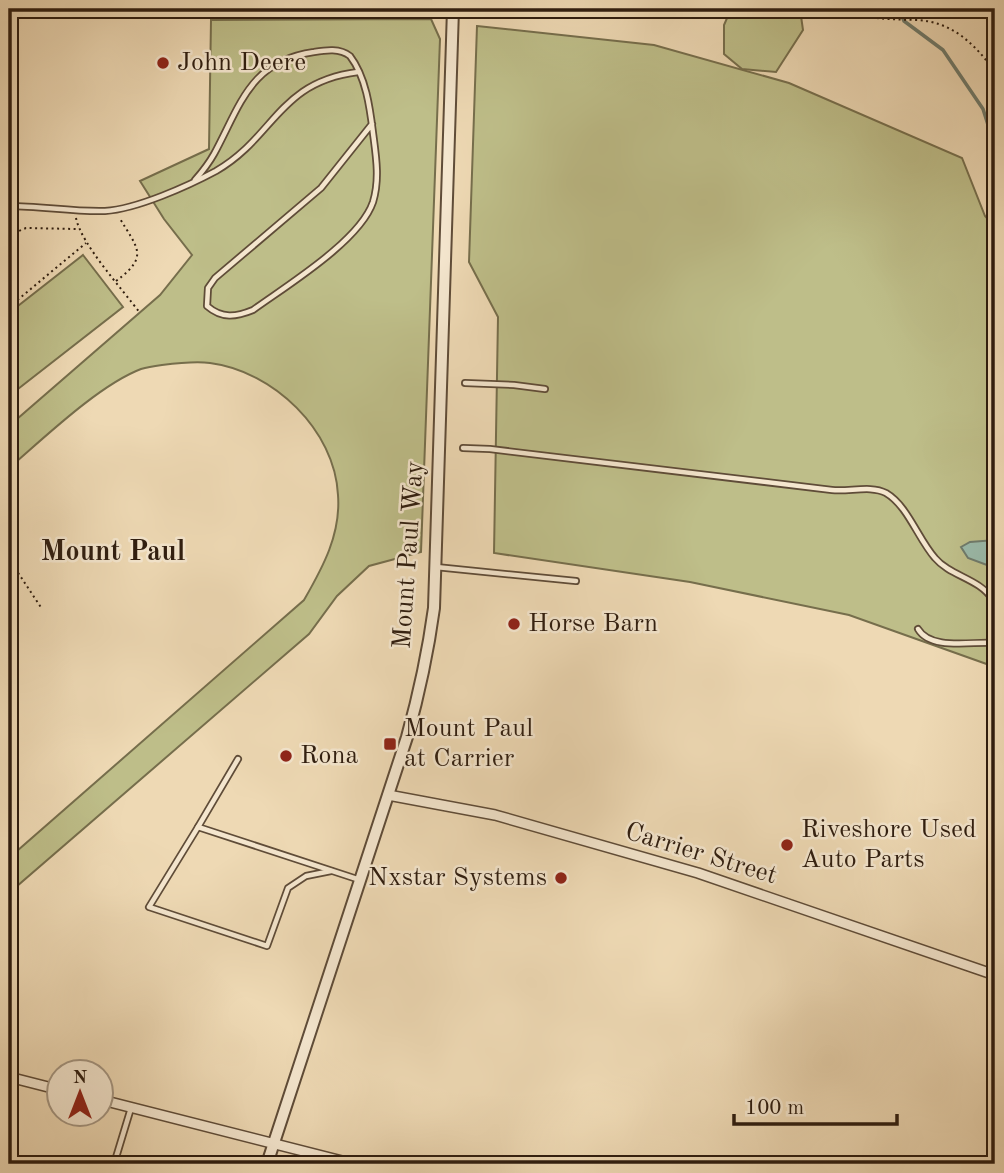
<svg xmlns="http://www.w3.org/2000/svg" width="1004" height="1173" font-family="'Old Standard TT',serif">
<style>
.green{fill:#bebe89;stroke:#766e4c;stroke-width:2}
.water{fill:#9abaaa;stroke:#6f7b6c;stroke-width:2}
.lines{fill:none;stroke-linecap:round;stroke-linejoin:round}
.stream{stroke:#6f7b6c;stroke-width:3.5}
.service-casing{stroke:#5f4c38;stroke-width:8}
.minor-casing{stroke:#5f4c38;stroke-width:12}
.tertiary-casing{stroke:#5f4c38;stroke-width:14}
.path{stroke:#2f1d0f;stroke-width:2;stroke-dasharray:2 3.5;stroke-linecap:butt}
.service{stroke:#f4e6ce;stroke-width:4.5}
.minor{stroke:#f4e6ce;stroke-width:9}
.tertiary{stroke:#f4e6ce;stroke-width:10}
.poi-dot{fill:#8f2418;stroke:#f4e6ce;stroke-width:2.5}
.labels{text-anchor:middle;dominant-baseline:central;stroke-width:5;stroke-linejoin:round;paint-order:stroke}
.poi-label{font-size:26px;fill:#2f1d0f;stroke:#f4e6ce;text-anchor:start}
.street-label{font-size:26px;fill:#2f1d0f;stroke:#f4e6ce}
.neighbourhood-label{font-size:28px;font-weight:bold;fill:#2f1d0f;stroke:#f4e6ce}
</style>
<rect width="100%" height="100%" fill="#eed9b4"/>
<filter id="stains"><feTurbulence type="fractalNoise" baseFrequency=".00286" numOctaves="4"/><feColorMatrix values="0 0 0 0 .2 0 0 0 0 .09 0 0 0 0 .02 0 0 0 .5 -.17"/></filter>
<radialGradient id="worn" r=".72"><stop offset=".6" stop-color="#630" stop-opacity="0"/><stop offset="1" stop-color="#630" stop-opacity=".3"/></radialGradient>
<g class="green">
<path d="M 731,9 L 800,9 L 803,30 L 776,72 L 742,69 L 724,54 L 724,25 Z"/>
<path d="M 431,19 L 440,39 L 421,552 L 369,566 L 337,596 L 309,634 L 9,893 L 9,858 L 304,600 C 323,567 341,534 338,495 C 335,430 273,371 210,363 C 194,361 178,363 162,365 C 155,366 148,367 141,369 C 99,385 44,438 9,468 L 9,426 L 160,295 L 192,255 L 164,219 L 140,181 L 209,149 L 211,20 Z"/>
<path d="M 477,26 L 654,45 L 789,83 L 962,158 L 985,216 L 995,227 L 995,667 L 849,615 L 690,582 L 494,553 L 498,317 L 469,262 Z"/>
<path d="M 83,255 L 123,307 L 9,396 L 9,313 Z"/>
</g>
<path class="water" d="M 995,540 L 995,568 L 968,558 L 961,547 L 970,542 Z"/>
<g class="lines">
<path class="stream" d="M 899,9 L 904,21 L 943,50 L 983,109 L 995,147"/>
<defs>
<g id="service">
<path d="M 195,180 C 202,172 209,163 214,154 C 241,104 250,61 314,52 C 326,50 340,48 350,56 C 366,77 370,108 373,133 C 376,156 380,179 373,202 C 360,241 286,286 253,310 C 236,317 222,319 207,306 L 208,288 L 215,278 L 321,188 L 372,124"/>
<path d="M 9,206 C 41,206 73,212 105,211 C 137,209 188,186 216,171 C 275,137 278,82 358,72"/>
<path d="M 465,383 L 514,385 L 545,389"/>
<path d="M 463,448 L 490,449 L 832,490 C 849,492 871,485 886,493 C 908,506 918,539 935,558 C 950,576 980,579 992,599 C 998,609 991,624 995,636"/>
<path d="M 436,567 L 576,581"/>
<path d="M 918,629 C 931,651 973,641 995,643"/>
<path d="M 238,759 L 198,827 L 360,880"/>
<path d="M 198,827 L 149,907 L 267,946 L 288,888 L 306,876 L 331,871"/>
<path d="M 114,1164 L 131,1108"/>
</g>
<g id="minor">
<path d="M 388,795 L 495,815 L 698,873 L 995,975"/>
<path d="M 9,1077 L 60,1090"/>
<path d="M 102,1100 L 354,1164"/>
</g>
<path id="tertiary" d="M 267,1164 L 407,737 C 419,694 428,652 434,608 L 453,9"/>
</defs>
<use href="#service" class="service-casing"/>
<use href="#minor" class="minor-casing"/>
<use href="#tertiary" class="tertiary-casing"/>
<g class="path">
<path d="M 845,9 C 868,20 891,19 915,20 C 952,21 975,44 995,72"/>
<path d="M 76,218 C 81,244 123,290 140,313"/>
<path d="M 9,235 L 26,228 L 76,229"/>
<path d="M 116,281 C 150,256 137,248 119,217"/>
<path d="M 9,307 L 86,243"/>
<path d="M 9,559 L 42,609"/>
</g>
<use href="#service" class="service"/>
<use href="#minor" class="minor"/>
<use href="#tertiary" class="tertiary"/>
</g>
<g class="poi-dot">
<circle cx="163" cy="63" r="7"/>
<circle cx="514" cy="624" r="7"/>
<rect x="383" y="737" width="14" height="14" rx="3.5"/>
<circle cx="286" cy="756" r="7"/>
<circle cx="787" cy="845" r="7"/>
<circle cx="561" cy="878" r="7"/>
</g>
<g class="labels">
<g class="poi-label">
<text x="177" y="63">John Deere</text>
<text x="528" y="624">Horse Barn</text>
<text x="404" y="729">Mount Paul<tspan x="404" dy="30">at Carrier</tspan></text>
<text x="300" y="756">Rona</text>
<text x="801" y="830">Riveshore Used<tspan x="801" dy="30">Auto Parts</tspan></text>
<text x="547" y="878" text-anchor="end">Nxstar Systems</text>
</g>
<g class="street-label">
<text transform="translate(409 555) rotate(-86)">Mount Paul Way</text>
<text transform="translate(701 854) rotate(17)">Carrier Street</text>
</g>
<g class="neighbourhood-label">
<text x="113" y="553">Mount Paul</text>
</g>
</g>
<rect width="1004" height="1173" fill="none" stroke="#eed9b4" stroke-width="35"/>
<rect x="10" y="10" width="983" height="1152" fill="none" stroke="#2f1d0f" stroke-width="3.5"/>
<rect x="18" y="18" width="969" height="1138" fill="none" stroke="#2f1d0f" stroke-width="2"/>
<g transform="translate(80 1093)"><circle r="33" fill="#f4e6ce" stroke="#a59682" stroke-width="2"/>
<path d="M0-5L12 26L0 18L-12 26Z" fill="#8f2418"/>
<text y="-10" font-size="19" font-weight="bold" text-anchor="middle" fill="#2f1d0f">N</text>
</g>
<path d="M734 1114v10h163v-10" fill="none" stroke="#2f1d0f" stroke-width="3.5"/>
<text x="745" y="1114" font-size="21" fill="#2f1d0f" stroke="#f4e6ce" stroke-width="5" paint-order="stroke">100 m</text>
<rect width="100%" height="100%" filter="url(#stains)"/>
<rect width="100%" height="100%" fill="url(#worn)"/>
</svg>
